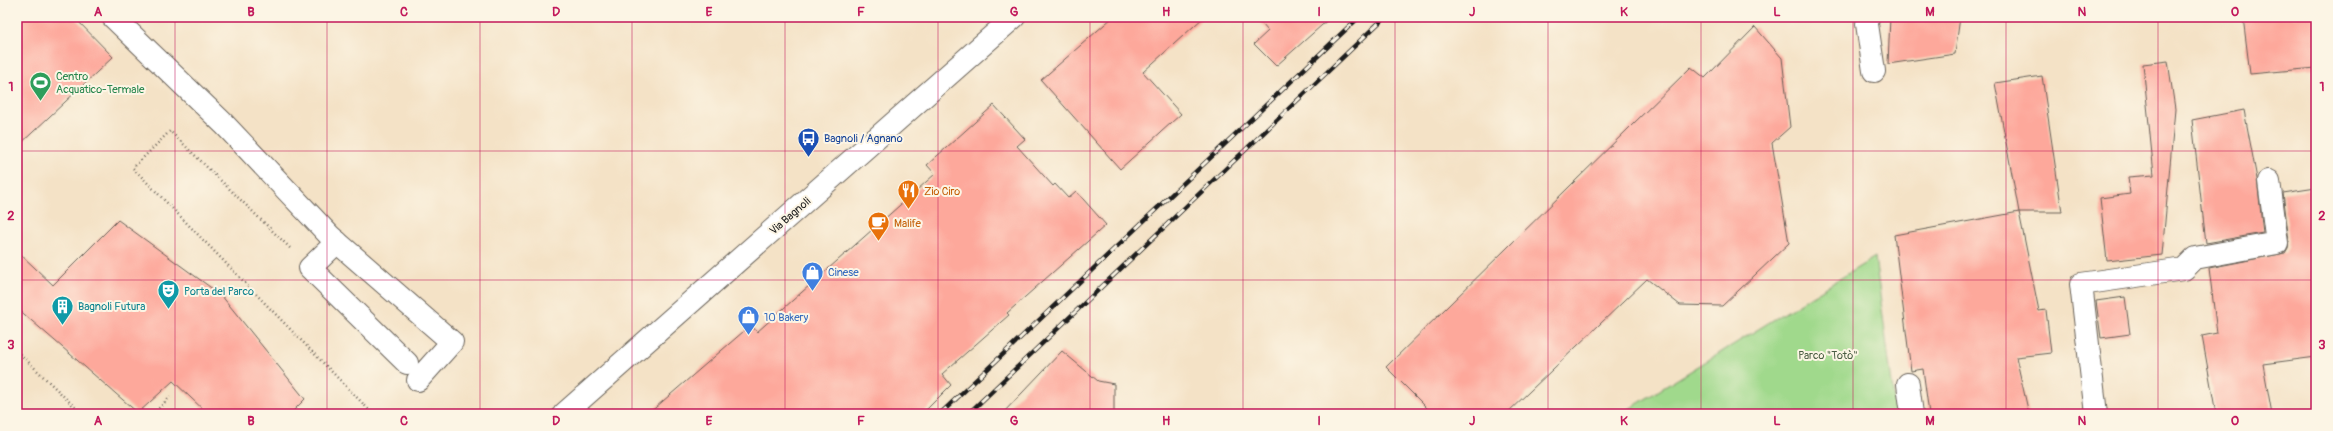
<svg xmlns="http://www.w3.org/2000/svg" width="2333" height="431" font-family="Pangolin,sans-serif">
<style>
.green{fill:#a0d98c;stroke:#5e7a54}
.building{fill:#fda89b}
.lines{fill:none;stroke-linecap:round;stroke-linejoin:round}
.minor-casing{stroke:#686158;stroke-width:24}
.path{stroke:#686158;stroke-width:2.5;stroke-dasharray:1 3;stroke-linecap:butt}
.minor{stroke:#fff;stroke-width:22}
.rail-casing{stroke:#1c1c1c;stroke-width:4.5}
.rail{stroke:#fcf5e5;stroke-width:3;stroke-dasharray:9;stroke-linecap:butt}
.grid{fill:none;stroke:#c2185b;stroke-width:1;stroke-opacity:0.55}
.labels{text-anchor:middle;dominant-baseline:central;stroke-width:4;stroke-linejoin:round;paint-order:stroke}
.leisure-label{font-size:11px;fill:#27864d;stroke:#fcf5e5;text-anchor:start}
.transit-label{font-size:11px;fill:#164399;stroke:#fcf5e5;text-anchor:start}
.food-label{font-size:11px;fill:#c56008;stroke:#fcf5e5;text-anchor:start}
.street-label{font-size:11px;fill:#1c1c1c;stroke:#fcf5e5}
.shop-label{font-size:11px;fill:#366cbe;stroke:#fcf5e5;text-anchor:start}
.culture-label{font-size:11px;fill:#0d838f;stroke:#fcf5e5;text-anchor:start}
.park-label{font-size:11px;fill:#4a5e43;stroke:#fcf5e5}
.neatline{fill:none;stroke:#c2185b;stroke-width:1.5}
.grid-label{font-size:13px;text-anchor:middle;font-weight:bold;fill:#c2185b}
</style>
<rect width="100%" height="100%" fill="#fcf5e5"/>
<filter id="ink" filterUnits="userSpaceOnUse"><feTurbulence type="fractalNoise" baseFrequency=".025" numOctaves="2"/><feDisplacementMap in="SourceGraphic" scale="8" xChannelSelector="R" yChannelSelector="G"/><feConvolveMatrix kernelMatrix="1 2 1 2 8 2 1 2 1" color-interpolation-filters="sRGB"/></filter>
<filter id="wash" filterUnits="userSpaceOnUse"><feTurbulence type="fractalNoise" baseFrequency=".012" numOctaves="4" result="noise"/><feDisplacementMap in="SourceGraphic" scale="16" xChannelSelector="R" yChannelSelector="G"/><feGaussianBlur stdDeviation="0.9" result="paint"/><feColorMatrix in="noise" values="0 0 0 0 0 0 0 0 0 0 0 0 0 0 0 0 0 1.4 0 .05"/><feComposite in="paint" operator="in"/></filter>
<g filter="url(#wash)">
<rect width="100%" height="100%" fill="#f4e2c6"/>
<path class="green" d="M 1875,257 L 1896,414 L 1621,414 Z"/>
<g id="blocks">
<g class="building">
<path d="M 17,17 L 74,17 L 113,57 L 17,147 Z"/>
<path d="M 1113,17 L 1204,17 L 1143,72 L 1181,114 L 1120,169 L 1041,80 Z"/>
<path d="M 1256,17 L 1331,17 L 1276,66 L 1254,44 L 1268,31 Z"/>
<path d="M 1890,17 L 1960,17 L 1955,54 L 1888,64 Z"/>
<path d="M 2243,17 L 2316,17 L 2316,68 L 2250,74 Z"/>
<path d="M 1755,27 L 1782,58 L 1790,127 L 1772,143 L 1789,243 L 1722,306 L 1680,305 L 1647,279 L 1506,414 L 1433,414 L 1386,367 L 1691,67 L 1705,78 Z"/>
<path d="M 2168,61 L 2175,109 L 2162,255 L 2107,261 L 2100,198 L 2130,194 L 2128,177 L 2154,175 L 2143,64 Z"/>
<path d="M 2042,76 L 2062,212 L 2019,212 L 1995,83 Z"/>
<path d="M 994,105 L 1025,139 L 1017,146 L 1053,186 L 1055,184 L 1068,198 L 1076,191 L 1106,225 L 1007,313 L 1009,315 L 942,374 L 951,385 L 922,414 L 648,414 L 751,325 L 757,332 L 935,174 L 927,165 Z"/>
<path d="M 2244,110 L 2257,179 L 2263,233 L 2206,243 L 2192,120 Z"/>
<path d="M 2316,188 L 2316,357 L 2263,364 L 2272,414 L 2216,414 L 2202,336 L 2217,333 L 2209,268 L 2285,253 L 2288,248 L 2289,241 L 2283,193 Z"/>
<path d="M 2019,212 L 2039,311 L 2046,310 L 2051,353 L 2016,357 L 2029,414 L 1929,414 L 1923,369 L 1911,371 L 1894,235 Z"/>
<path d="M 118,220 L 221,295 L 305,399 L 290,414 L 208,414 L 173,381 L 138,413 L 17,308 L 17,251 L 53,285 Z"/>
<path d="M 2125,297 L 2130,334 L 2101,338 L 2096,301 Z"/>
<path d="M 1062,351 L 1098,381 L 1114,384 L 1114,414 L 1002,414 Z"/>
</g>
</g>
</g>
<g filter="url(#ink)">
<use href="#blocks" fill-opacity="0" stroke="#686158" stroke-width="1"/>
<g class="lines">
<defs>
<g id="minor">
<path d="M 113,17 L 224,124 L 330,236 L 452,342 L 418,380"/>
<path d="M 1868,17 L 1867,24 L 1874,71"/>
<path d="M 337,242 L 310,268 L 407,363"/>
<path d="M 1908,384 L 1912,414"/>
<path d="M 564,414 L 1014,17"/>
<path d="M 2096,414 L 2081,284 L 2184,269 L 2195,258 L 2277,243 L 2269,181"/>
</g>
</defs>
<use href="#minor" class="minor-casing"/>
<g class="path">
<path d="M 290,248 L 170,131 L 133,168 L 373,414"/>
<path d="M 17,351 L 82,414"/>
<path d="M 153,414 L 170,397"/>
</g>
<use href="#minor" class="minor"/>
<defs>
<g id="rail">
<path d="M 940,414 L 1359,17"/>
<path d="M 968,414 L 1385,17"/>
</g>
</defs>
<use href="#rail" class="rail-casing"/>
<use href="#rail" class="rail"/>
</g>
</g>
<path class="grid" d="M 175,17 L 175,414M 327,17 L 327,414M 480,17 L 480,414M 632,17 L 632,414M 785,17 L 785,414M 938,17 L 938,414M 1090,17 L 1090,414M 1243,17 L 1243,414M 1395,17 L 1395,414M 1548,17 L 1548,414M 1701,17 L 1701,414M 1853,17 L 1853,414M 2006,17 L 2006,414M 2158,17 L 2158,414M 17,151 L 2316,151M 17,280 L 2316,280"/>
<defs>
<symbol id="stadium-pin" viewBox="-11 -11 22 30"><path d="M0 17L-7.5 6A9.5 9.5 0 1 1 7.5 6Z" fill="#2e9e5b" stroke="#fcf5e5"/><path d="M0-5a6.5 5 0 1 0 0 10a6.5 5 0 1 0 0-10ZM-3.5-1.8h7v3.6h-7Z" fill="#fff"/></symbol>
<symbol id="bus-pin" viewBox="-11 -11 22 30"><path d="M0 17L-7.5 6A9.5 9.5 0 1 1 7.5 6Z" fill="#1a4fb4" stroke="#fcf5e5"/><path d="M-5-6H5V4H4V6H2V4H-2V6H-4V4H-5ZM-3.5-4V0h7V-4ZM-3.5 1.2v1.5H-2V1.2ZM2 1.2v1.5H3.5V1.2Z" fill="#fff"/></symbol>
<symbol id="restaurant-pin" viewBox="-11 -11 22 30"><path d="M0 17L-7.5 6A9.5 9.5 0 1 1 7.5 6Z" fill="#e8710a" stroke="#fcf5e5"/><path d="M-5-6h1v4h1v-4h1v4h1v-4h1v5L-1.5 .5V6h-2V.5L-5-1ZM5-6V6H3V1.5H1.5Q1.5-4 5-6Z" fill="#fff"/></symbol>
<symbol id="cafe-pin" viewBox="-11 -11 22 30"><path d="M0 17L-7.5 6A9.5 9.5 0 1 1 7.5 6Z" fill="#e8710a" stroke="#fcf5e5"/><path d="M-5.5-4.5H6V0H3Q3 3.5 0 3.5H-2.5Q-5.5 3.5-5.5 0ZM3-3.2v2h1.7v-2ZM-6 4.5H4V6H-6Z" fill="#fff"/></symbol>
<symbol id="shop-pin" viewBox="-11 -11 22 30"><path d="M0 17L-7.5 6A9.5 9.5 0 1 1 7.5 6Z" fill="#3f7fe0" stroke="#fcf5e5"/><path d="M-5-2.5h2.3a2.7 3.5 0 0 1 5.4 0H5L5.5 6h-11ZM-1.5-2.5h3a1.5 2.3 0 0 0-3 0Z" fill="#fff"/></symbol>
<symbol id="theatre-pin" viewBox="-11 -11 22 30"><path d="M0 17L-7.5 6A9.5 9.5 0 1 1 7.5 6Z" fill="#0f9aa8" stroke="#fcf5e5"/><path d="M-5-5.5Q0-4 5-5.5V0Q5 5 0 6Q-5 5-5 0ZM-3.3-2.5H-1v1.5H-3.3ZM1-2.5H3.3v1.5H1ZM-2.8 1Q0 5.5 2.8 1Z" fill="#fff"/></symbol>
<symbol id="building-pin" viewBox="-11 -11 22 30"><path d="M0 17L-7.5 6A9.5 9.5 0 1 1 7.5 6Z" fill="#0f9aa8" stroke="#fcf5e5"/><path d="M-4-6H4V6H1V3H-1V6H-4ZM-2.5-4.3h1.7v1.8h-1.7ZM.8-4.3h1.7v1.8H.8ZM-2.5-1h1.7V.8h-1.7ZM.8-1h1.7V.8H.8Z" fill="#fff"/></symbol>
</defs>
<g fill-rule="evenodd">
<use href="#stadium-pin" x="28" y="70" width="25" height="34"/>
<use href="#bus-pin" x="796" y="126" width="25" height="34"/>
<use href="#restaurant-pin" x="896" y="178" width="25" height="34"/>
<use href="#cafe-pin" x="866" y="210" width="25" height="34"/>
<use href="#shop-pin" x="800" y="260" width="25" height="34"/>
<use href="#theatre-pin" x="156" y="278" width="25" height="34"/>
<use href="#building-pin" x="50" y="294" width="25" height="34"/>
<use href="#shop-pin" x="736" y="304" width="25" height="34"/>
</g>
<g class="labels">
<g class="leisure-label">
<text x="56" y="76">Centro<tspan x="56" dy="13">Acquatico-Termale</tspan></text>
</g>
<g class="transit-label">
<text x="824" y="138">Bagnoli / Agnano</text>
</g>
<g class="food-label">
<text x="924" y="191">Zio Ciro</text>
<text x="894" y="223">Malife</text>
</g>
<g class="street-label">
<text transform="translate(790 216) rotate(-41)">Via Bagnoli</text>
</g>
<g class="shop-label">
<text x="828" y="272">Cinese</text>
<text x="764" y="317">10 Bakery</text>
</g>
<g class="culture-label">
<text x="184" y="291">Porta del Parco</text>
<text x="78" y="306">Bagnoli Futura</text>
</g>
<g class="park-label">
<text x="1828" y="355">Parco "Totò"</text>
</g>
</g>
<rect width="2333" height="431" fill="none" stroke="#fcf5e5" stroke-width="44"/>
<rect x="22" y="22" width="2289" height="387" class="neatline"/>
<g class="grid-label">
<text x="98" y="16">A</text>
<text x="251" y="16">B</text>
<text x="404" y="16">C</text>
<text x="556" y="16">D</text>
<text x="709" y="16">E</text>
<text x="861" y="16">F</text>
<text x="1014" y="16">G</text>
<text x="1166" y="16">H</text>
<text x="1319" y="16">I</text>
<text x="1472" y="16">J</text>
<text x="1624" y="16">K</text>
<text x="1777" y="16">L</text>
<text x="1930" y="16">M</text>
<text x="2082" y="16">N</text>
<text x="2235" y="16">O</text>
<text x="11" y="91">1</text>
<text x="2322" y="91">1</text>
<text x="11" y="220">2</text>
<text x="2322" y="220">2</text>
<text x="11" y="349">3</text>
<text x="2322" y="349">3</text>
<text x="98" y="425">A</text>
<text x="251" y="425">B</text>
<text x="404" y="425">C</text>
<text x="556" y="425">D</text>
<text x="709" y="425">E</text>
<text x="861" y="425">F</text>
<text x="1014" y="425">G</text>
<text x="1166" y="425">H</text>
<text x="1319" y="425">I</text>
<text x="1472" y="425">J</text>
<text x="1624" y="425">K</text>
<text x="1777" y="425">L</text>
<text x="1930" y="425">M</text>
<text x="2082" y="425">N</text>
<text x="2235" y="425">O</text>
</g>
</svg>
